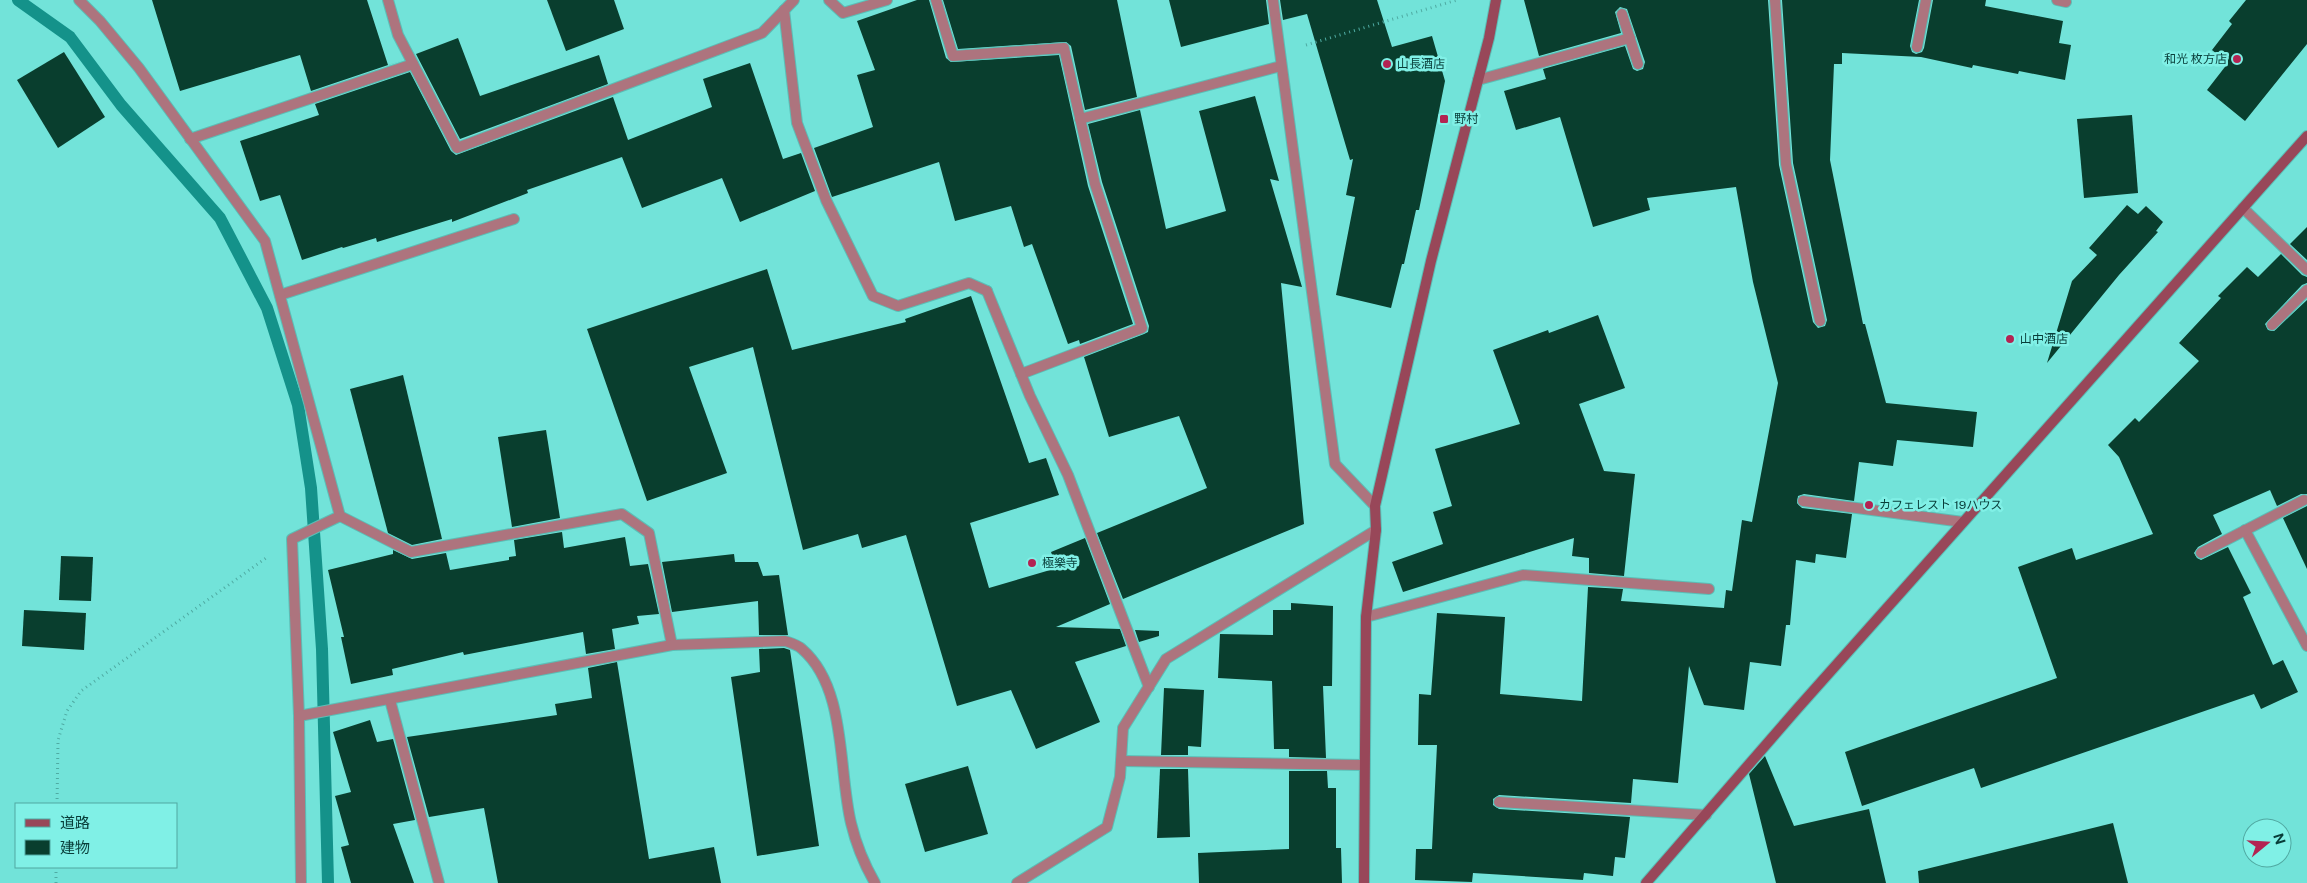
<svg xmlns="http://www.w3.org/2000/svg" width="2307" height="883" font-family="'Public Sans','Noto Sans JP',sans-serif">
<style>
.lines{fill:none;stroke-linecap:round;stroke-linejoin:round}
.stream{stroke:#14928a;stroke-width:12}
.building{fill:#093e2e}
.lane-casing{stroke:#5bbeb6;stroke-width:12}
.street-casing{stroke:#5bbeb6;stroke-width:12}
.secondary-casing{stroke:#5bbeb6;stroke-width:12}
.path{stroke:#4faba3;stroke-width:3;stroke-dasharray:1 4;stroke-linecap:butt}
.lane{stroke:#ad747e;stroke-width:10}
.street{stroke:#ad747e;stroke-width:10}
.secondary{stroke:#984759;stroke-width:10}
.poi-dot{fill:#b32352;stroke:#80f0e6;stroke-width:2}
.labels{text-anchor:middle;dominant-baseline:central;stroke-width:5;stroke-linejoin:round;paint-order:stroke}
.poi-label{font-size:12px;fill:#083d39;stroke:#80f0e6;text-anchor:start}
</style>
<rect width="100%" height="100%" fill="#72e3d9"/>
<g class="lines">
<path class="stream" d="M 18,0 L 70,37 L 121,105 L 220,218 L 267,308 L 298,405 L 311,488 L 322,649 L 328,883"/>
</g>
<g class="building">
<path d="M 152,0 L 367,0 L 388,65 L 403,60 L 311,91 L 300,55 L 180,91 Z"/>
<path d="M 547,0 L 614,0 L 624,29 L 566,51 Z"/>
<path d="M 917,0 L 929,0 L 946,58 L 951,62 L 1059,55 L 1088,186 L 1133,324 L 1080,344 L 1079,340 L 1068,344 L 1032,244 L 1024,247 L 1011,206 L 955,221 L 939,162 L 832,197 L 814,148 L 873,127 L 857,75 L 875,70 L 857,21 Z"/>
<path d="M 943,0 L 1117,0 L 1137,97 L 1085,110 L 1071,46 L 1066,42 L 958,49 Z"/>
<path d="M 1169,0 L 1266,0 L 1269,24 L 1181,47 Z"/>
<path d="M 1280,0 L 1377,0 L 1392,47 L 1432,36 L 1445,81 L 1419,210 L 1416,210 L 1404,264 L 1402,264 L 1391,308 L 1336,295 L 1355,197 L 1346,195 L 1353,159 L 1350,160 L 1307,14 L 1283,20 Z"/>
<path d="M 1524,0 L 1768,0 L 1779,165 L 1813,322 L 1818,328 L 1825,326 L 1827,320 L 1793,163 L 1782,0 L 1919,0 L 1910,46 L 1912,52 L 1916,54 L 1922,52 L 1924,48 L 1933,0 L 1986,0 L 1985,6 L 2063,21 L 2059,43 L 2071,45 L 2065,80 L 2019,71 L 2018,74 L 1973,65 L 1972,68 L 1921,57 L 1842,53 L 1842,64 L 1834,64 L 1830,160 L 1863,324 L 1865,324 L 1886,403 L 1977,412 L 1973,447 L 1897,440 L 1893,466 L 1859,462 L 1854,501 L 1804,494 L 1798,496 L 1797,503 L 1802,508 L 1852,514 L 1846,558 L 1816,554 L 1815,563 L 1796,560 L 1790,625 L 1786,625 L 1781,666 L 1750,662 L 1744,710 L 1704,705 L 1689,666 L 1678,783 L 1633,779 L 1631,803 L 1499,795 L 1493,799 L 1493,805 L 1499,809 L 1630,817 L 1625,858 L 1615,857 L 1613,876 L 1584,873 L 1583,880 L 1473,873 L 1472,882 L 1415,880 L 1416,849 L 1432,849 L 1437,745 L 1418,745 L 1419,694 L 1431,695 L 1437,613 L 1505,617 L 1500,694 L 1582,701 L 1588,587 L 1623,589 L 1621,601 L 1724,608 L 1726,590 L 1732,591 L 1742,520 L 1752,522 L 1778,383 L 1753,282 L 1736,187 L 1647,198 L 1650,210 L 1593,227 L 1560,117 L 1516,130 L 1504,91 L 1546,79 L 1543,69 L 1625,46 L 1633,69 L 1637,71 L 1643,69 L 1645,62 L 1627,9 L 1620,7 L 1615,12 L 1621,33 L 1539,56 Z"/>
<path d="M 2246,0 L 2307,0 L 2307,44 L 2245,121 L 2207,90 L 2228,63 L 2212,50 L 2232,24 L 2229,21 Z"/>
<path d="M 458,38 L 480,96 L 599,55 L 608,84 L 460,139 L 416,54 Z"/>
<path d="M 64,52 L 105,117 L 58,148 L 17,80 Z"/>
<path d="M 750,63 L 783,159 L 801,153 L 815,191 L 740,222 L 722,178 L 642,208 L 622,157 L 527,190 L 528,193 L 452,222 L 452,219 L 377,242 L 376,238 L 343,248 L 342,247 L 302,260 L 280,195 L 260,201 L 240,141 L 319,115 L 315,104 L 410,72 L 451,151 L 456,155 L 613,97 L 628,140 L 712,107 L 703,79 Z"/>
<path d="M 1255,96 L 1279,181 L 1270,179 L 1302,287 L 1281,283 L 1304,524 L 1123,599 L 1097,533 L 1207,488 L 1179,416 L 1109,437 L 1084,357 L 1144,334 L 1148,332 L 1149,326 L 1102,182 L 1088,124 L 1140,110 L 1166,229 L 1226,211 L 1199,111 Z"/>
<path d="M 2132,115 L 2138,193 L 2084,198 L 2077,119 Z"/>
<path d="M 2127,205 L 2138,214 L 2146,206 L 2163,222 L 2156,231 L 2158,232 L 2119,275 L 2047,363 L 2072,281 L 2097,255 L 2089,248 Z"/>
<path d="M 2307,227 L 2307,260 L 2290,244 Z"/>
<path d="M 2281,254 L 2302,275 L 2307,277 L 2307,283 L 2302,285 L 2265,324 L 2268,330 L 2274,331 L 2307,300 L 2307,494 L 2301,494 L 2277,506 L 2270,490 L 2213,515 L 2222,534 L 2198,547 L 2194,553 L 2197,558 L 2201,560 L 2228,547 L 2251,593 L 2243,597 L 2273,665 L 2283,660 L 2298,692 L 2261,709 L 2254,694 L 1981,788 L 1974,768 L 1862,806 L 1845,752 L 2057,678 L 2018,567 L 2072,548 L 2076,560 L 2153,534 L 2119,457 L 2108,445 L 2135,418 L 2139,422 L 2199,361 L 2179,343 L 2221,298 L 2218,296 L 2247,267 L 2258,277 Z"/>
<path d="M 767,269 L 792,350 L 906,322 L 905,319 L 971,296 L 1029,463 L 1046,458 L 1059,495 L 970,523 L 989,588 L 1057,568 L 1051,552 L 1085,538 L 1110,604 L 1056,627 L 1120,629 L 1126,646 L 1075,662 L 1100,722 L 1036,749 L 1011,690 L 957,706 L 906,535 L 862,548 L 858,534 L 803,550 L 753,347 L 689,367 L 727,473 L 647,501 L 587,329 Z"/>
<path d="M 1598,315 L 1625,388 L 1579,404 L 1604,471 L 1635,474 L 1624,576 L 1589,573 L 1589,558 L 1572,556 L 1574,538 L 1403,592 L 1392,562 L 1443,544 L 1433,512 L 1452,506 L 1435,449 L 1520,424 L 1493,350 L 1548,330 L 1549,333 Z"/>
<path d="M 403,375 L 442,539 L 412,545 L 388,533 L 350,389 Z"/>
<path d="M 546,430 L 560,518 L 512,527 L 498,437 Z"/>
<path d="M 2307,506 L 2307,569 L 2283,518 Z"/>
<path d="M 562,532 L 564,548 L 625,537 L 630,566 L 648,564 L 659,614 L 637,616 L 639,624 L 612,629 L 615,649 L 586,654 L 583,632 L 464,655 L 463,652 L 392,669 L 393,675 L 351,684 L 341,637 L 344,637 L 328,570 L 393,554 L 393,550 L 412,559 L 446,553 L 450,570 L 509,560 L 509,557 L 516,556 L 514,540 Z"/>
<path d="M 734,554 L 735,562 L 758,562 L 763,576 L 779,575 L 788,635 L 759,635 L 758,601 L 672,612 L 662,562 Z"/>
<path d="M 61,556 L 93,557 L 91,601 L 59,600 Z"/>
<path d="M 1291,603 L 1333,606 L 1332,686 L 1323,686 L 1326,758 L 1289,757 L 1289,749 L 1274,749 L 1272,681 L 1218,678 L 1220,634 L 1273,635 L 1273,610 L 1291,610 Z"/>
<path d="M 24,610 L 86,613 L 84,650 L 22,646 Z"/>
<path d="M 1135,630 L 1159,631 L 1159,636 L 1139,642 Z"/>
<path d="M 784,648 L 790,650 L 819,846 L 757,856 L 731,677 L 760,672 L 759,649 Z"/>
<path d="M 617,662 L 649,859 L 714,847 L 721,883 L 498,883 L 484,808 L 429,817 L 407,737 L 557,715 L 555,704 L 592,698 L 588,668 Z"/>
<path d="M 1164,688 L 1204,690 L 1201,747 L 1188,746 L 1188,755 L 1161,755 Z"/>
<path d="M 370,720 L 377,742 L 393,739 L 415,820 L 393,824 L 414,883 L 351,883 L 341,847 L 349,845 L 335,796 L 351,792 L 333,732 Z"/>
<path d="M 1765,756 L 1794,826 L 1869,809 L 1886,883 L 1776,883 L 1749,774 Z"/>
<path d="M 968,766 L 988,834 L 925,852 L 905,784 Z"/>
<path d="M 1160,769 L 1188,769 L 1190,837 L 1157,838 Z"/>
<path d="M 1289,771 L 1327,771 L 1328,788 L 1336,788 L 1336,848 L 1341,848 L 1342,883 L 1199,883 L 1198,853 L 1289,849 Z"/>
<path d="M 2113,823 L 2128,883 L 1919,883 L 1918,871 Z"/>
</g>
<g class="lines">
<defs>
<g id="lane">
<path d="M 388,0 L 398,35 L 457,148 L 762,33 L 794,0"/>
<path d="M 829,0 L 843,13 L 887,0"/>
<path d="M 936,0 L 953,56 L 1064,48 L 1095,184 L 1142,328 L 1021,374"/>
<path d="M 2057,0 L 2066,2"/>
<path d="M 784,10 L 797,123 L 826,200 L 873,296 L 898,306 L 969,283 L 987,291"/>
<path d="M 1917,47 L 1926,0"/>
<path d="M 1080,119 L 1281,66"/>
<path d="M 190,139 L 413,64"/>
<path d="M 2243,208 L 2307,270"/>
<path d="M 280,295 L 514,219"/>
<path d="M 2272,325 L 2307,290"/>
<path d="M 1803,501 L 1963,522"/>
<path d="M 2245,530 L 2307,646"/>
<path d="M 2201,553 L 2304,500"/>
<path d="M 1121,761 L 1364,765"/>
<path d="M 1499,802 L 1706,815"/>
</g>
<g id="street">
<path d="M 79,0 L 100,21 L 139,68 L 265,241 L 340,516 L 292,539 L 299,716 L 301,883"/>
<path d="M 1273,0 L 1335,464 L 1375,506"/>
<path d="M 1775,0 L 1786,164 L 1820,321"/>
<path d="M 1622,14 L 1638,64"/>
<path d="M 1478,80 L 1630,38"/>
<path d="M 987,291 L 1030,396 L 1068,475 L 1149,687"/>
<path d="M 340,516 L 411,552 L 622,514 L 649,533 L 672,645"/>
<path d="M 1366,617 L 1523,575 L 1709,589"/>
<path d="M 390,700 L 439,883"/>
<path d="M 299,716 L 672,645 L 785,641 C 791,643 798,645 802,649 C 847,688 838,769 851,823 C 856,844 864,864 875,883"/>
<path d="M 1017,883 L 1107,827 L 1120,777 L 1123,728 L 1166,659 L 1376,530"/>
</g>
<g id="secondary">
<path d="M 1364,883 L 1366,617 L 1376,530 L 1375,506 L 1431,261 L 1489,38 L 1496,0"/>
<path d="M 1646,883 L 1797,709 L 2307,136"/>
</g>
</defs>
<use href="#lane" class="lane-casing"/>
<use href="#street" class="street-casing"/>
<use href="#secondary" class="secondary-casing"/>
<g class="path">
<path d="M 1306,45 L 1457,0"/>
<path d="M 57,804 L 58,740 L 67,711 L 81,691 L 266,558"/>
<path d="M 56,883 L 56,867"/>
</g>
<use href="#lane" class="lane"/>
<use href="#street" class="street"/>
<use href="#secondary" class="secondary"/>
</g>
<g class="poi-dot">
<circle cx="2237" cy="59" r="5"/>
<circle cx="1387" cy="64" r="5"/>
<rect x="1439" y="114" width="10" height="10" rx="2.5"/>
<circle cx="2010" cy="339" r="5"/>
<circle cx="1869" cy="505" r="5"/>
<circle cx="1032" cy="563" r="5"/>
</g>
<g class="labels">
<g class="poi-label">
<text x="2227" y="59" text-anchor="end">和光 枚方店</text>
<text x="1397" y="64">山長酒店</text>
<text x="1454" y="119">野村</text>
<text x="2020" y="339">山中酒店</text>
<text x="1879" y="505">カフェレスト 19ハウス</text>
<text x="1042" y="563">極樂寺</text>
</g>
</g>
<rect x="15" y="803" width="162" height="65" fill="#80f0e6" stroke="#50a8a1"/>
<rect x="25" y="819" width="25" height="8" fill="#984759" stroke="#50a8a1"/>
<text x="60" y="828" font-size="15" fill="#083d39">道路</text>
<rect x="25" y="840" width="25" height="15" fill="#093e2e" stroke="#50a8a1"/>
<text x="60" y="853" font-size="15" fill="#083d39">建物</text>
<g transform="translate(2267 843) rotate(72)"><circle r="24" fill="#80f0e6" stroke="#50a8a1"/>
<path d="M0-4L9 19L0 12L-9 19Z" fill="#b32352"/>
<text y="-8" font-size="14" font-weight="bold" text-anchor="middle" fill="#083d39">N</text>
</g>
</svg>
